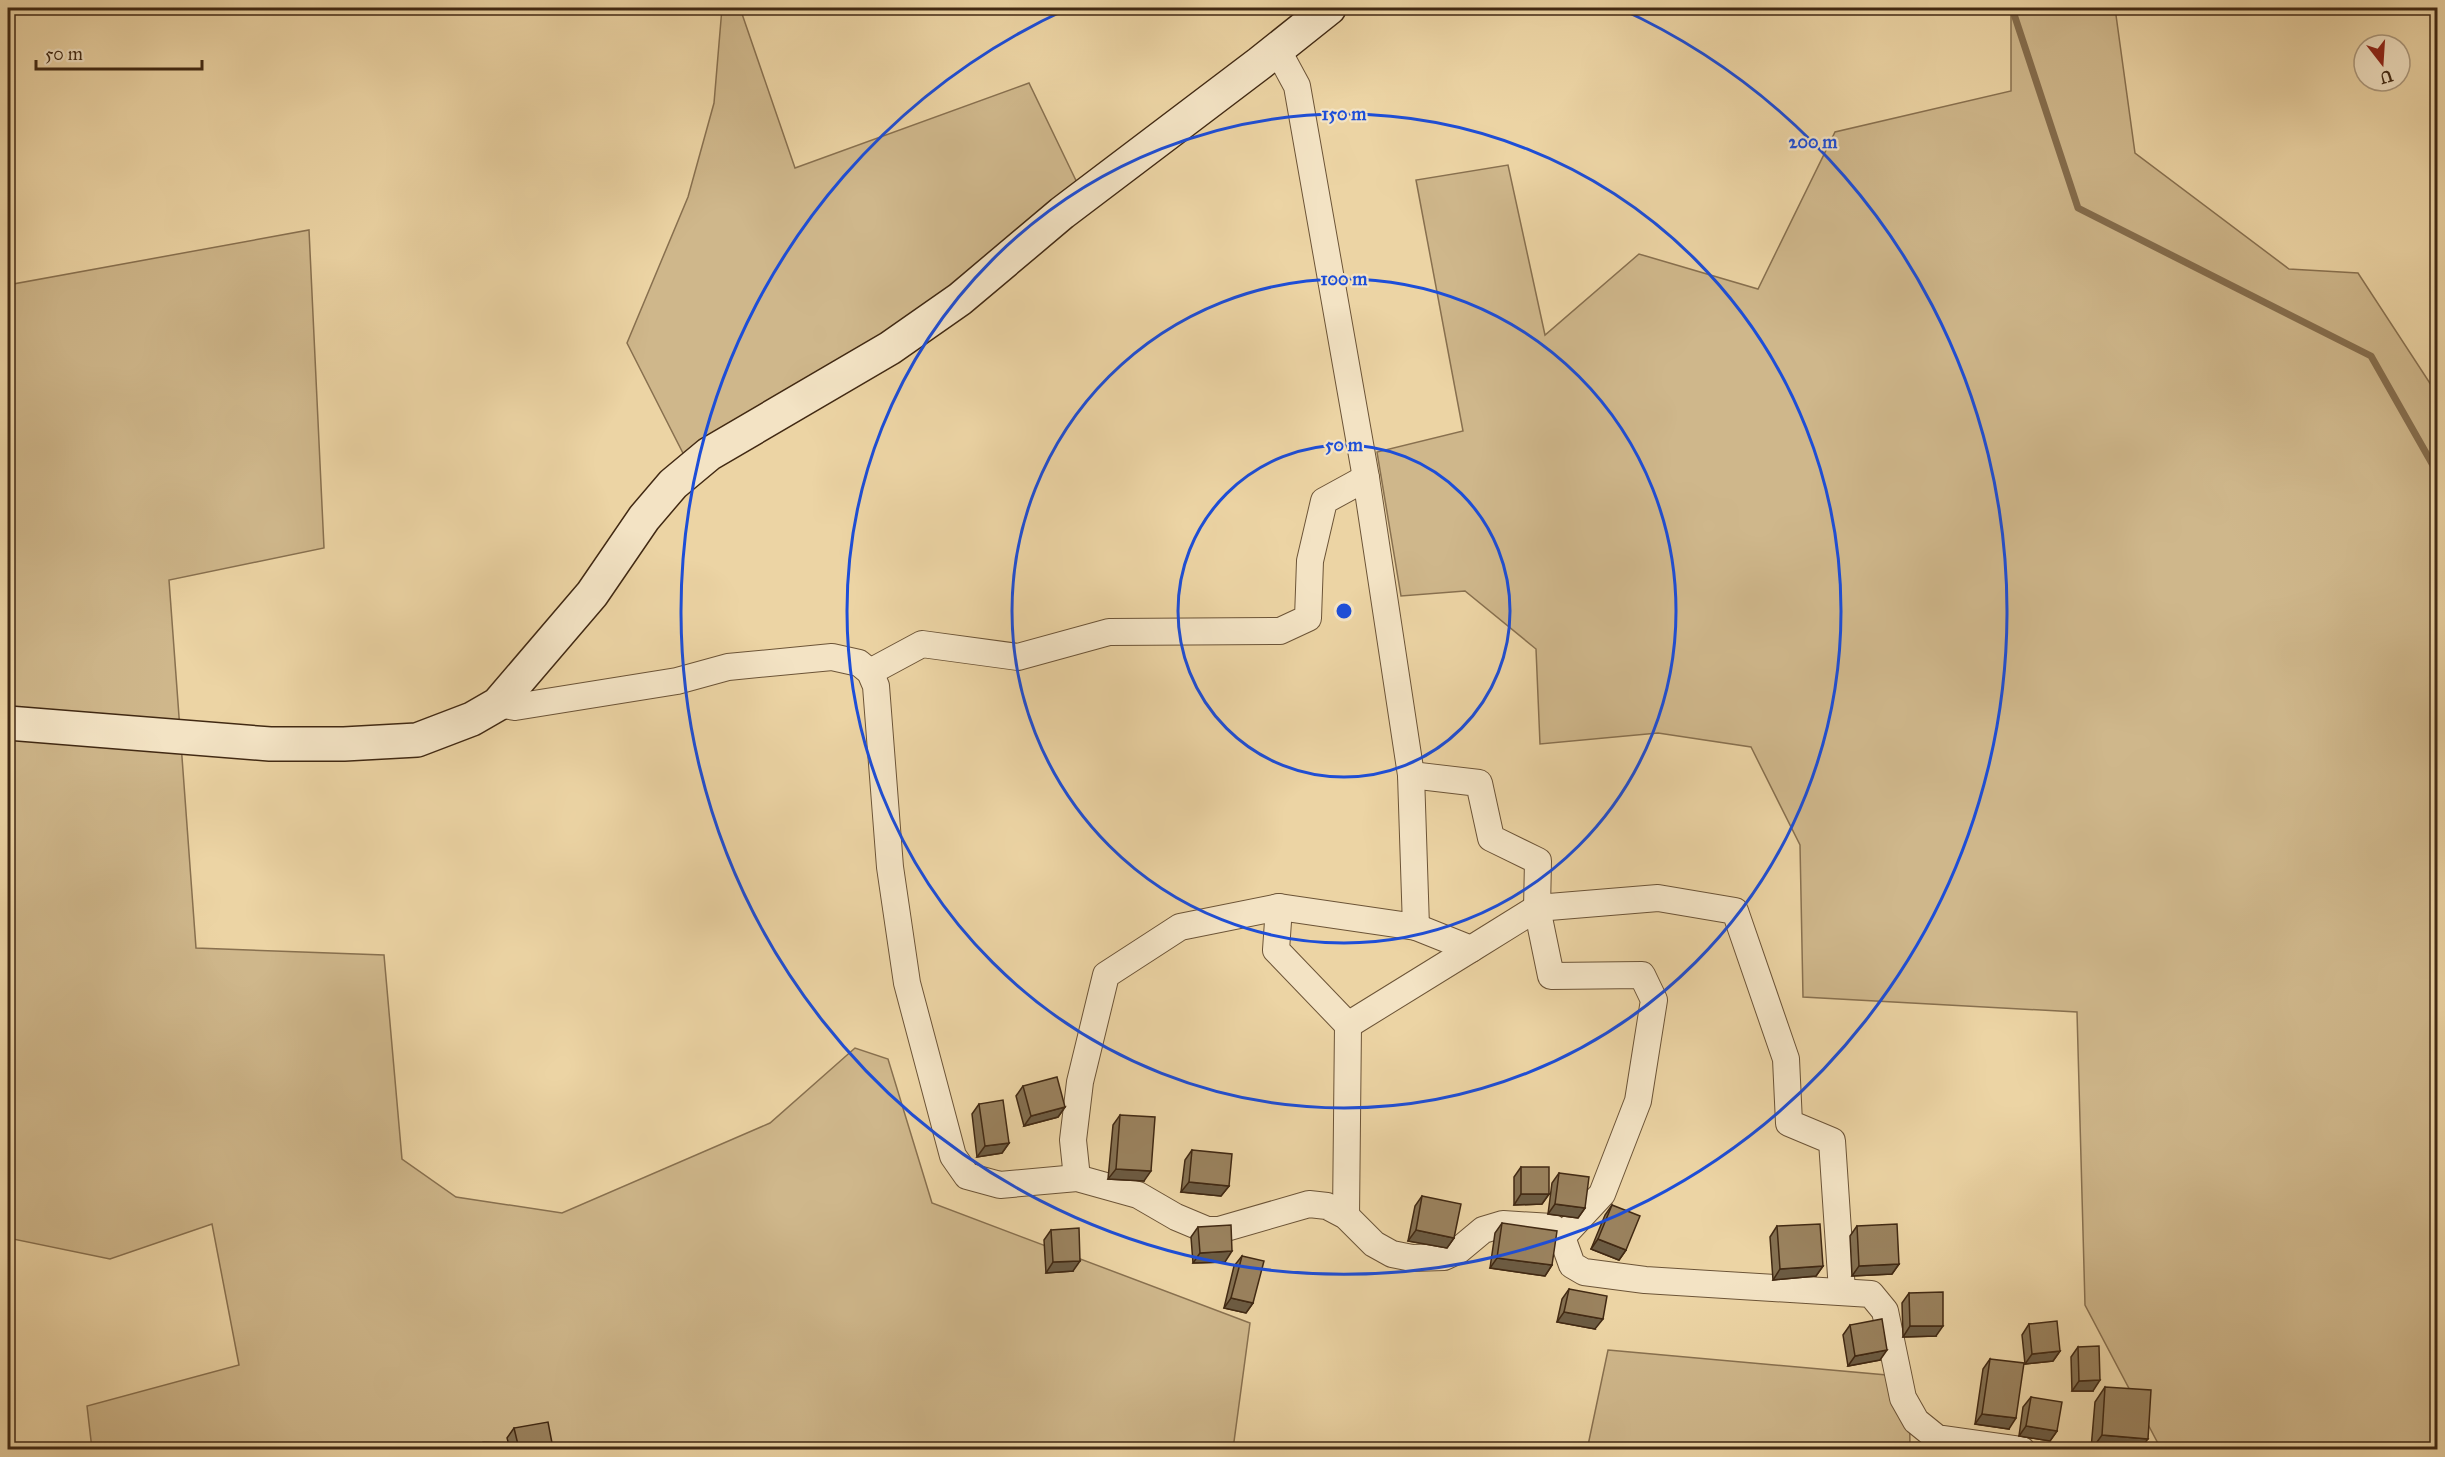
<svg xmlns="http://www.w3.org/2000/svg" width="2445" height="1457" font-family="'IM FELL Great Primer',serif">
<style>
.green{fill:#cfb78b;stroke:#88704f;stroke-width:1.5}
.lines{fill:none;stroke-linecap:round;stroke-linejoin:round}
.stream{stroke:#856d4d;stroke-width:7}
.street-casing{stroke:#6c5437;stroke-width:28}
.secondary-casing{stroke:#412913;stroke-width:36}
.street{stroke:#f3e3c4;stroke-width:26}
.secondary{stroke:#f3e3c4;stroke-width:33}
.wall{fill:#847051;stroke:#412913;stroke-width:1.5}
.shaded-wall{fill:#6c5b42;stroke:#412913;stroke-width:1.5}
.building{fill:#9a825e;stroke:#412913;stroke-width:1.5}
.ring{fill:none;stroke:#1d4ed8;stroke-width:3}
.centre{fill:#1d4ed8;stroke:#f3e3c4;stroke-width:3}
.ring-label{font-size:18px;text-anchor:middle;font-weight:bold;fill:#1d4ed8;stroke:#f3e3c4;stroke-width:4.5;stroke-linejoin:round;paint-order:stroke}
</style>
<rect width="100%" height="100%" fill="#ecd4a4"/>
<filter id="stains"><feTurbulence type="fractalNoise" baseFrequency=".00333" numOctaves="4"/><feColorMatrix values="0 0 0 0 .2 0 0 0 0 .09 0 0 0 0 .02 0 0 0 .5 -.17"/></filter>
<radialGradient id="worn" r=".72"><stop offset=".6" stop-color="#630" stop-opacity="0"/><stop offset="1" stop-color="#630" stop-opacity=".3"/></radialGradient>
<g class="green">
<path d="M 722,8 L 740,8 L 795,168 L 1029,83 L 1082,193 L 898,348 L 689,465 L 627,343 L 688,197 L 714,103 Z"/>
<path d="M 2011,8 L 2115,8 L 2135,153 L 2289,269 L 2358,273 L 2437,394 L 2437,1449 L 2161,1449 L 2085,1305 L 2077,1012 L 1803,997 L 1800,845 L 1751,747 L 1658,733 L 1540,744 L 1536,649 L 1465,591 L 1401,596 L 1377,452 L 1463,431 L 1416,180 L 1508,165 L 1545,335 L 1639,254 L 1758,289 L 1835,132 L 2011,91 Z"/>
<path d="M 309,230 L 324,548 L 169,580 L 196,948 L 384,955 L 402,1159 L 456,1197 L 562,1213 L 770,1123 L 855,1048 L 888,1059 L 932,1203 L 1250,1323 L 1233,1449 L 562,1450 L 561,1444 L 483,1442 L 477,1450 L 92,1449 L 87,1406 L 239,1365 L 212,1224 L 110,1259 L 8,1238 L 8,285 Z"/>
<path d="M 1608,1350 L 1909,1377 L 1910,1449 L 1587,1450 Z"/>
</g>
<g class="lines">
<path class="stream" d="M 2012,8 L 2078,208 L 2371,356 L 2438,474"/>
<defs>
<g id="street">
<path d="M 870,672 L 922,644 L 1018,657 L 1109,632 L 1280,631 L 1308,618 L 1310,561 L 1324,501 L 1366,478"/>
<path d="M 498,704 L 515,707 L 677,681 L 728,667 L 832,657 L 859,663 L 870,672 L 876,686 L 890,867 L 907,983 L 953,1156 L 967,1176 L 1000,1185 L 1077,1178 L 1138,1195 L 1176,1217 L 1207,1230 L 1219,1230 L 1309,1204 L 1327,1206 L 1346,1216 L 1374,1244 L 1392,1254 L 1412,1258 L 1444,1257 L 1459,1250 L 1483,1230 L 1503,1224 L 1552,1227 L 1562,1237 L 1572,1265 L 1584,1272 L 1645,1280 L 1871,1294 L 1885,1311 L 1903,1398 L 1916,1421 L 1937,1438 L 2022,1450"/>
<path d="M 1411,775 L 1479,783 L 1491,838 L 1538,861 L 1537,908 L 1551,976 L 1642,975 L 1654,1000 L 1638,1101 L 1602,1194 L 1562,1237"/>
<path d="M 1279,907 L 1276,950 L 1348,1025 L 1346,1216"/>
<path d="M 1416,927 L 1471,949 L 1537,908 L 1658,898 L 1735,911 L 1786,1059 L 1789,1123 L 1832,1141 L 1842,1291"/>
<path d="M 1348,1025 L 1471,949"/>
<path d="M 1077,1178 L 1073,1140 L 1080,1082 L 1106,975 L 1180,927 L 1279,907 L 1416,927 L 1411,775 L 1366,478 L 1297,86 L 1277,49"/>
</g>
<path id="secondary" d="M 8,723 L 270,744 L 344,744 L 417,740 L 472,719 L 498,704 L 592,594 L 644,518 L 673,484 L 709,454 L 890,348 L 960,299 L 1062,213 L 1260,63 L 1329,8"/>
</defs>
<use href="#street" class="street-casing"/>
<use href="#secondary" class="secondary-casing"/>
<use href="#street" class="street"/>
<use href="#secondary" class="secondary"/>
</g>
<g class="wall">
<path d="M 1023,1086 L 1065,1107 L 1058,1117 L 1024,1126 L 1016,1096 Z"/>
<path d="M 979,1104 L 1009,1143 L 1002,1153 L 977,1157 L 972,1114 Z"/>
<path d="M 1120,1115 L 1144,1181 L 1108,1179 L 1113,1125 Z"/>
<path d="M 1192,1150 L 1229,1186 L 1221,1196 L 1181,1192 L 1185,1160 Z"/>
<path d="M 1521,1167 L 1549,1194 L 1542,1204 L 1514,1205 L 1514,1177 Z"/>
<path d="M 1559,1173 L 1585,1208 L 1578,1218 L 1548,1214 L 1552,1183 Z"/>
<path d="M 1422,1196 L 1454,1238 L 1447,1248 L 1408,1241 L 1415,1206 Z"/>
<path d="M 1612,1205 L 1626,1250 L 1619,1260 L 1591,1249 L 1605,1215 Z"/>
<path d="M 1502,1223 L 1552,1265 L 1545,1276 L 1490,1268 L 1495,1233 Z"/>
<path d="M 1777,1226 L 1823,1266 L 1816,1276 L 1773,1280 L 1770,1237 Z"/>
<path d="M 1857,1226 L 1899,1264 L 1892,1274 L 1852,1276 L 1850,1236 Z"/>
<path d="M 1198,1227 L 1225,1262 L 1193,1263 L 1191,1237 Z"/>
<path d="M 1051,1230 L 1073,1271 L 1046,1273 L 1044,1240 Z"/>
<path d="M 1242,1256 L 1253,1303 L 1246,1313 L 1224,1308 L 1234,1266 Z"/>
<path d="M 1569,1289 L 1595,1329 L 1557,1322 L 1562,1299 Z"/>
<path d="M 1909,1293 L 1936,1336 L 1903,1337 L 1902,1303 Z"/>
<path d="M 2029,1324 L 2060,1351 L 2053,1361 L 2025,1364 L 2022,1335 Z"/>
<path d="M 1850,1325 L 1880,1360 L 1848,1366 L 1843,1335 Z"/>
<path d="M 2078,1347 L 2093,1391 L 2072,1391 L 2071,1357 Z"/>
<path d="M 1990,1359 L 2009,1429 L 1975,1424 L 1983,1369 Z"/>
<path d="M 2105,1387 L 2140,1449 L 2091,1449 L 2095,1402 Z"/>
<path d="M 2031,1397 L 2057,1431 L 2050,1441 L 2019,1436 L 2023,1407 Z"/>
<path d="M 514,1428 L 548,1449 L 510,1449 L 507,1438 Z"/>
</g>
<g class="shaded-wall">
<path d="M 1065,1107 L 1058,1117 L 1024,1126 L 1031,1116 Z"/>
<path d="M 1009,1143 L 1002,1153 L 977,1157 L 985,1146 Z"/>
<path d="M 1116,1169 L 1151,1171 L 1144,1181 L 1108,1179 Z"/>
<path d="M 1189,1182 L 1229,1186 L 1221,1196 L 1181,1192 Z"/>
<path d="M 1521,1194 L 1549,1194 L 1542,1204 L 1514,1205 Z"/>
<path d="M 1555,1204 L 1585,1208 L 1578,1218 L 1548,1214 Z"/>
<path d="M 1416,1230 L 1454,1238 L 1447,1248 L 1408,1241 Z"/>
<path d="M 1598,1239 L 1626,1250 L 1619,1260 L 1591,1249 Z"/>
<path d="M 1232,1251 L 1225,1262 L 1193,1263 L 1200,1253 Z"/>
<path d="M 1497,1258 L 1552,1265 L 1545,1276 L 1490,1268 Z"/>
<path d="M 1080,1261 L 1073,1271 L 1046,1273 L 1053,1262 Z"/>
<path d="M 1899,1264 L 1892,1274 L 1852,1276 L 1859,1266 Z"/>
<path d="M 1823,1266 L 1816,1276 L 1773,1280 L 1780,1269 Z"/>
<path d="M 1231,1298 L 1253,1303 L 1246,1313 L 1224,1308 Z"/>
<path d="M 1564,1312 L 1603,1319 L 1595,1329 L 1557,1322 Z"/>
<path d="M 1910,1326 L 1943,1326 L 1936,1336 L 1903,1337 Z"/>
<path d="M 1887,1350 L 1880,1360 L 1848,1366 L 1855,1356 Z"/>
<path d="M 2060,1351 L 2053,1361 L 2025,1364 L 2032,1354 Z"/>
<path d="M 2100,1380 L 2093,1391 L 2072,1391 L 2079,1381 Z"/>
<path d="M 1982,1414 L 2016,1418 L 2009,1429 L 1975,1424 Z"/>
<path d="M 2026,1426 L 2057,1431 L 2050,1441 L 2019,1436 Z"/>
<path d="M 2102,1435 L 2148,1439 L 2140,1449 L 2092,1449 Z"/>
<path d="M 552,1443 L 548,1449 L 519,1449 Z"/>
</g>
<g class="building">
<path d="M 1057,1077 L 1065,1107 L 1031,1116 L 1023,1086 Z"/>
<path d="M 1003,1100 L 1009,1143 L 985,1146 L 979,1104 Z"/>
<path d="M 1120,1115 L 1155,1117 L 1151,1171 L 1116,1169 Z"/>
<path d="M 1192,1150 L 1232,1154 L 1229,1186 L 1189,1182 Z"/>
<rect x="1521" y="1167" width="28" height="27"/>
<path d="M 1559,1173 L 1589,1177 L 1585,1208 L 1555,1204 Z"/>
<path d="M 1422,1196 L 1461,1204 L 1454,1238 L 1416,1230 Z"/>
<path d="M 1612,1205 L 1640,1216 L 1626,1250 L 1598,1239 Z"/>
<path d="M 1502,1223 L 1557,1231 L 1552,1265 L 1497,1258 Z"/>
<path d="M 1820,1224 L 1823,1266 L 1780,1269 L 1777,1226 Z"/>
<path d="M 1897,1224 L 1899,1264 L 1859,1266 L 1857,1226 Z"/>
<path d="M 1231,1225 L 1232,1251 L 1200,1253 L 1198,1227 Z"/>
<path d="M 1079,1228 L 1080,1261 L 1053,1262 L 1051,1230 Z"/>
<path d="M 1242,1256 L 1264,1261 L 1253,1303 L 1231,1298 Z"/>
<path d="M 1569,1289 L 1607,1296 L 1603,1319 L 1564,1312 Z"/>
<path d="M 1943,1292 L 1943,1326 L 1910,1326 L 1909,1293 Z"/>
<path d="M 1882,1319 L 1887,1350 L 1855,1356 L 1850,1325 Z"/>
<path d="M 2057,1321 L 2060,1351 L 2032,1354 L 2029,1324 Z"/>
<path d="M 2099,1346 L 2100,1380 L 2079,1381 L 2078,1347 Z"/>
<path d="M 1990,1359 L 2024,1363 L 2016,1418 L 1982,1414 Z"/>
<path d="M 2105,1387 L 2151,1390 L 2148,1439 L 2102,1435 Z"/>
<path d="M 2031,1397 L 2062,1402 L 2057,1431 L 2026,1426 Z"/>
<path d="M 548,1422 L 552,1443 L 519,1449 L 514,1428 Z"/>
</g>
<g class="ring">
<circle cx="1344" cy="611" r="166"/>
<circle cx="1344" cy="611" r="332"/>
<circle cx="1344" cy="611" r="497"/>
<path d="M1619 8A663 663 0 1 1 1069 8"/>
</g>
<circle cx="1344" cy="611" r="9" class="centre"/>
<g class="ring-label">
<text x="1344" y="120">150 m</text>
<text x="1813" y="148">200 m</text>
<text x="1344" y="285">100 m</text>
<text x="1344" y="451">50 m</text>
</g>
<rect width="2445" height="1457" fill="none" stroke="#ecd4a4" stroke-width="30"/>
<rect x="9" y="9" width="2427" height="1439" fill="none" stroke="#412913" stroke-width="3"/>
<rect x="15" y="15" width="2415" height="1427" fill="none" stroke="#412913" stroke-width="1.5"/>
<g transform="translate(2382 63) rotate(163)"><circle r="28" fill="#f3e3c4" stroke="#ac997d" stroke-width="1.5"/>
<path d="M0-4.5L10 22L0 15L-10 22Z" fill="#8f2418"/>
<text y="-9" font-size="16" font-weight="bold" text-anchor="middle" fill="#412913">U</text>
</g>
<path d="M36 60v9h166v-9" fill="none" stroke="#412913" stroke-width="3"/>
<text x="45" y="60" font-size="18" fill="#412913" stroke="#f3e3c4" stroke-width="4.5" paint-order="stroke">50 m</text>
<rect width="100%" height="100%" filter="url(#stains)"/>
<rect width="100%" height="100%" fill="url(#worn)"/>
</svg>
